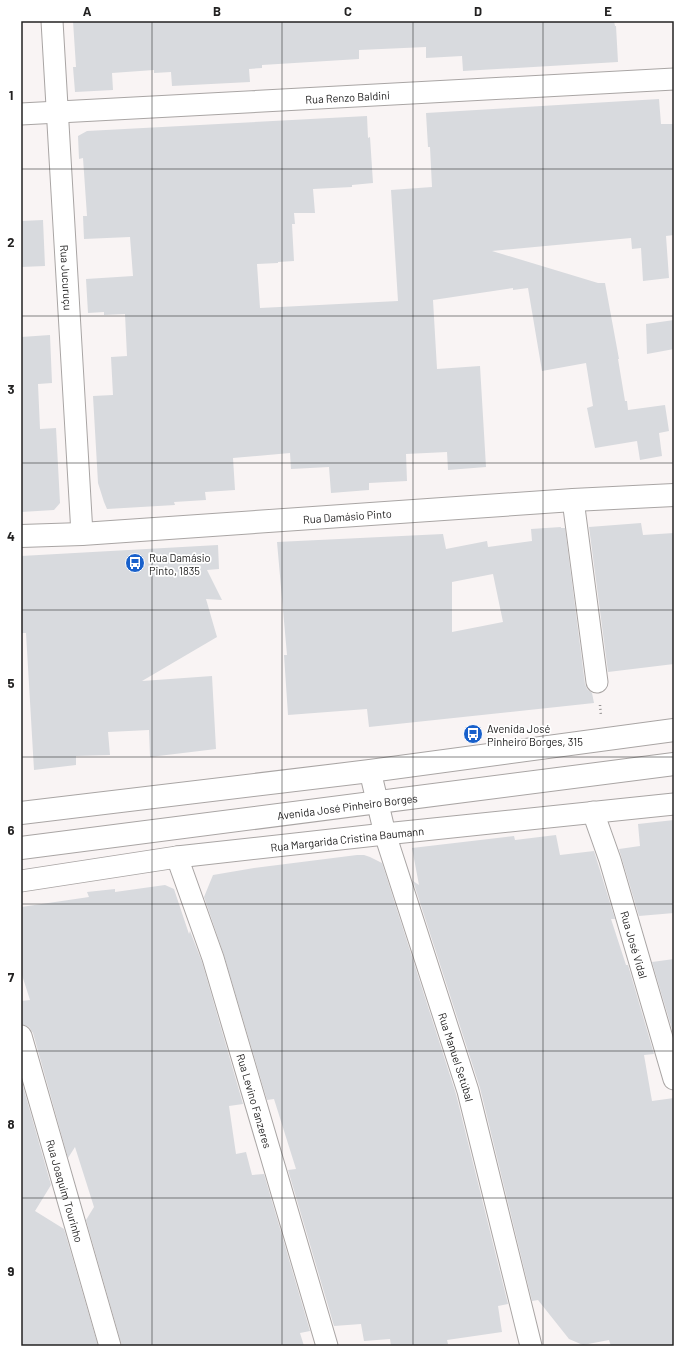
<svg xmlns="http://www.w3.org/2000/svg" width="695" height="1367" font-family="Barlow,sans-serif">
<style>
.building{fill:#d8dade;fill-rule:evenodd}
.lines{fill:none;stroke-linecap:round;stroke-linejoin:round}
.minor-casing{stroke:#a9a5a4;stroke-width:23}
.tertiary-casing{stroke:#a9a5a4;stroke-width:24}
.primary-casing{stroke:#a9a5a4;stroke-width:24}
.path{stroke:#989595;stroke-width:2.5;stroke-dasharray:1 3;stroke-linecap:butt}
.minor{stroke:#fff;stroke-width:21}
.tertiary{stroke:#fff;stroke-width:22}
.primary{stroke:#fff;stroke-width:22}
.grid{fill:none;stroke:#232222;stroke-width:1;stroke-opacity:0.55}
.labels{text-anchor:middle;dominant-baseline:central;stroke-width:3.5;stroke-linejoin:round;paint-order:stroke}
.street-label{font-size:11px;fill:#232222;stroke:#fff}
.poi-label{font-size:11px;fill:#232222;stroke:#fff;text-anchor:start}
.neatline{fill:none;stroke:#232222;stroke-width:1.5}
.grid-label{font-size:13px;text-anchor:middle;font-weight:bold;fill:#232222}
</style>
<rect width="100%" height="100%" fill="#f9f4f4"/>
<g class="building">
<path d="M 73,21 L 614,21 L 615,26 L 616,26 L 618,62 L 463,71 L 462,56 L 426,58 L 426,47 L 359,50 L 359,59 L 262,65 L 262,68 L 249,69 L 250,82 L 172,86 L 171,72 L 154,73 L 154,70 L 112,73 L 113,90 L 75,92 L 73,67 L 76,67 Z"/>
<path d="M 659,99 L 661,124 L 674,124 L 674,235 L 666,236 L 669,278 L 643,281 L 641,248 L 632,249 L 631,238 L 492,251 L 598,283 L 605,283 L 619,359 L 618,359 L 625,401 L 627,401 L 628,410 L 665,405 L 669,431 L 659,433 L 662,456 L 640,460 L 637,441 L 595,448 L 587,408 L 593,406 L 586,363 L 542,371 L 528,288 L 513,290 L 513,288 L 433,300 L 437,369 L 480,366 L 486,467 L 448,470 L 447,452 L 406,454 L 407,481 L 369,483 L 369,490 L 331,493 L 329,467 L 291,469 L 290,453 L 233,458 L 235,490 L 205,492 L 206,500 L 174,502 L 175,505 L 107,509 L 104,502 L 98,483 L 93,396 L 113,395 L 111,357 L 127,356 L 125,314 L 104,315 L 104,312 L 88,313 L 86,279 L 133,276 L 130,237 L 84,239 L 83,216 L 87,216 L 83,158 L 79,159 L 78,136 L 87,131 L 367,116 L 368,138 L 370,137 L 373,183 L 352,185 L 352,187 L 313,189 L 315,213 L 294,213 L 295,224 L 292,224 L 294,261 L 278,262 L 278,263 L 257,264 L 260,308 L 398,301 L 391,190 L 432,187 L 430,147 L 428,147 L 426,113 Z"/>
<path d="M 43,220 L 45,266 L 21,267 L 21,221 Z"/>
<path d="M 674,320 L 674,349 L 647,354 L 646,324 Z"/>
<path d="M 50,335 L 52,383 L 38,384 L 40,429 L 56,428 L 60,503 L 54,510 L 21,512 L 21,337 Z"/>
<path d="M 641,523 L 643,535 L 674,533 L 674,664 L 608,672 L 589,527 Z"/>
<path d="M 561,527 L 561,528 L 565,528 L 585,684 L 587,689 L 592,693 L 594,703 L 369,727 L 367,709 L 288,715 L 284,655 L 287,655 L 277,542 L 443,534 L 446,549 L 487,541 L 488,547 L 532,541 L 531,529 ZM 493,574 L 503,622 L 452,632 L 452,582 Z"/>
<path d="M 218,545 L 219,569 L 207,570 L 222,600 L 206,599 L 217,637 L 142,681 L 212,676 L 216,749 L 150,757 L 149,730 L 108,732 L 110,755 L 76,756 L 76,765 L 34,770 L 26,633 L 21,633 L 21,556 Z"/>
<path d="M 674,820 L 674,913 L 639,916 L 619,849 L 640,846 L 638,824 Z"/>
<path d="M 556,835 L 560,855 L 594,851 L 615,919 L 611,919 L 626,965 L 628,965 L 654,1054 L 644,1055 L 652,1101 L 674,1098 L 674,1346 L 611,1346 L 609,1340 L 583,1345 L 569,1339 L 538,1300 L 532,1301 L 480,1088 L 413,881 L 419,885 L 412,848 L 514,836 L 515,840 Z"/>
<path d="M 357,855 L 364,855 L 370,857 L 382,863 L 456,1094 L 508,1304 L 498,1306 L 502,1332 L 447,1340 L 448,1344 L 434,1346 L 391,1346 L 390,1339 L 364,1341 L 361,1324 L 334,1326 L 288,1170 L 296,1169 L 274,1099 L 267,1100 L 224,955 L 204,897 L 213,875 L 254,868 Z"/>
<path d="M 165,885 L 174,889 L 189,934 L 190,931 L 202,962 L 243,1104 L 229,1106 L 236,1154 L 246,1152 L 252,1175 L 264,1174 L 310,1331 L 300,1333 L 304,1346 L 122,1346 L 86,1220 L 94,1207 L 75,1147 L 68,1158 L 33,1033 L 29,1027 L 21,1024 L 21,1001 L 30,1000 L 21,972 L 21,907 L 89,897 L 87,892 L 115,889 L 115,892 Z"/>
<path d="M 674,959 L 674,1036 L 652,962 Z"/>
<path d="M 21,1079 L 51,1185 L 35,1211 L 64,1229 L 98,1346 L 21,1346 Z"/>
</g>
<g class="lines">
<defs>
<g id="minor">
<path id="s1" d="M 52,21 L 82,534"/>
<path id="s2" d="M 21,114 L 674,79"/>
<path d="M 573,500 L 597,682"/>
<path id="s3" d="M 370,771 L 385,834 L 468,1091 L 531,1346"/>
<path id="s4" d="M 593,812 L 610,860 L 674,1079"/>
<path id="s5" d="M 177,857 L 213,958 L 327,1346"/>
<path id="s6" d="M 21,881 L 177,857 L 385,834 L 674,804"/>
<path id="s7" d="M 21,1036 L 110,1346"/>
</g>
<g id="tertiary">
<path id="s8" d="M 21,536 L 82,534 L 573,500 L 674,495"/>
</g>
<g id="primary">
<path d="M 21,813 L 370,771 L 674,730"/>
<path id="s9" d="M 21,848 L 674,764"/>
</g>
</defs>
<use href="#minor" class="minor-casing"/>
<use href="#tertiary" class="tertiary-casing"/>
<use href="#primary" class="primary-casing"/>
<path class="path" d="M 600,705 L 601,716"/>
<use href="#minor" class="minor"/>
<use href="#tertiary" class="tertiary"/>
<use href="#primary" class="primary"/>
</g>
<path class="grid" d="M 152,21 L 152,1346M 282,21 L 282,1346M 413,21 L 413,1346M 543,21 L 543,1346M 21,169 L 674,169M 21,316 L 674,316M 21,463 L 674,463M 21,610 L 674,610M 21,757 L 674,757M 21,904 L 674,904M 21,1051 L 674,1051M 21,1198 L 674,1198"/>
<defs>
<symbol id="bus-disc" viewBox="-11 -11 22 22"><circle r="9.5" fill="#1860cb" stroke="#fff"/><path d="M-5-6H5V4H4V6H2V4H-2V6H-4V4H-5ZM-3.5-4V0h7V-4ZM-3.5 1.2v1.5H-2V1.2ZM2 1.2v1.5H3.5V1.2Z" fill="#fff"/></symbol>
</defs>
<g fill-rule="evenodd">
<use href="#bus-disc" x="124" y="552" width="22" height="22"/>
<use href="#bus-disc" x="462" y="723" width="22" height="22"/>
</g>
<g class="labels">
<g class="street-label">
<text stroke="none"><textPath href="#s2" startOffset="327">Rua Renzo Baldini</textPath></text>
<text stroke="none"><textPath href="#s1" startOffset="257">Rua Jucuruçu</textPath></text>
<text stroke="none"><textPath href="#s8" startOffset="327">Rua Damásio Pinto</textPath></text>
<text stroke="none"><textPath href="#s9" startOffset="329">Avenida José Pinheiro Borges</textPath></text>
<text stroke="none"><textPath href="#s6" startOffset="329">Rua Margarida Cristina Baumann</textPath></text>
<text stroke="none"><textPath href="#s4" startOffset="139">Rua José Vidal</textPath></text>
<text stroke="none"><textPath href="#s3" startOffset="299">Rua Manuel Setúbal</textPath></text>
<text stroke="none"><textPath href="#s5" startOffset="256">Rua Levino Fanzeres</textPath></text>
<text stroke="none"><textPath href="#s7" startOffset="161">Rua Joaquim Tourinho</textPath></text>
</g>
<g class="poi-label">
<text x="149" y="557">Rua Damásio<tspan x="149" dy="13">Pinto, 1835</tspan></text>
<text x="487" y="728">Avenida José<tspan x="487" dy="13">Pinheiro Borges, 315</tspan></text>
</g>
</g>
<rect width="695" height="1367" fill="none" stroke="#ffffff" stroke-width="44"/>
<rect x="22" y="22" width="651" height="1323" class="neatline"/>
<g class="grid-label">
<text x="87" y="16">A</text>
<text x="217" y="16">B</text>
<text x="348" y="16">C</text>
<text x="478" y="16">D</text>
<text x="608" y="16">E</text>
<text x="11" y="100">1</text>
<text x="11" y="247">2</text>
<text x="11" y="394">3</text>
<text x="11" y="541">4</text>
<text x="11" y="688">5</text>
<text x="11" y="835">6</text>
<text x="11" y="982">7</text>
<text x="11" y="1129">8</text>
<text x="11" y="1276">9</text>
</g>
</svg>
